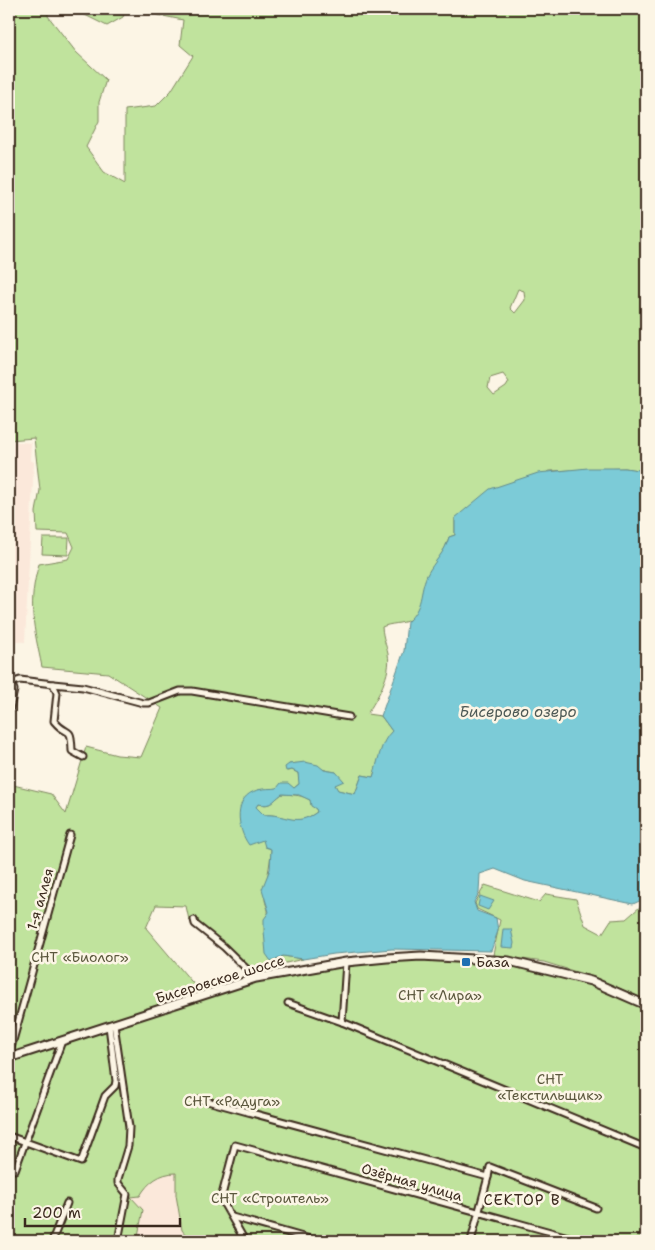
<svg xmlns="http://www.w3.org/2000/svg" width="655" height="1250" font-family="'Shantell Sans',sans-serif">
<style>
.built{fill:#fbe8da}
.green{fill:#c0e39d;stroke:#7e865e;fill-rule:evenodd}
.water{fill:#7ccbd7;stroke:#628b8d;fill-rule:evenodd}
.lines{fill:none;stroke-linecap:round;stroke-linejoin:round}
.street-casing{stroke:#3b2a1e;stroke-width:9}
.secondary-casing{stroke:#3b2a1e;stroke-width:11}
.street{stroke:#fcf5e5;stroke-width:5}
.secondary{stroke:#fcf5e5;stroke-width:7}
.poi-dot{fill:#1f6fb2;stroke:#fcf5e5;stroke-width:2}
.labels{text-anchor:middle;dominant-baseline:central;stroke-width:5;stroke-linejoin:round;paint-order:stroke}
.street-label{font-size:14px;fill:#3b2a1e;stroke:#fcf5e5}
.park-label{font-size:14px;fill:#5c583e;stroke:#fcf5e5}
.poi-label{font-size:14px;fill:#3b2a1e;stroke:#fcf5e5;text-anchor:start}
.water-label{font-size:15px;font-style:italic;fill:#4e5a56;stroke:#fcf5e5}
.neighbourhood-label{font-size:15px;letter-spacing:1px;fill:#3b2a1e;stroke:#fcf5e5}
</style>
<rect width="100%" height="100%" fill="#fcf5e5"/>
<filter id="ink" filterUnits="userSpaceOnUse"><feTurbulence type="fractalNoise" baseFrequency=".02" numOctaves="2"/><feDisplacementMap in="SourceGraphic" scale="10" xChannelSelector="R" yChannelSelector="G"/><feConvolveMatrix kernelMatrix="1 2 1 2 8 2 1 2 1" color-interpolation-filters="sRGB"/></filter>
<g filter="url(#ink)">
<g class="built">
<path d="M 9,441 L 31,443 L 30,460 L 34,462 L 25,642 L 9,641 Z"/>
<path d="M 167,1173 L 176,1173 L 176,1195 L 182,1230 L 185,1234 L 197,1236 L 196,1241 L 137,1241 L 143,1210 L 131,1197 L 140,1196 L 147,1184 Z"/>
</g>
<g class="green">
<path d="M 9,9 L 48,9 L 48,16 L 76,52 L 106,80 L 99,102 L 99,121 L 86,147 L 104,172 L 125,184 L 125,110 L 156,106 L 171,91 L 193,56 L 180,45 L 183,20 L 158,15 L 158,9 L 646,9 L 646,471 L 625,468 L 550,471 L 455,518 L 455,535 L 449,537 C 445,552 436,561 428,574 C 420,589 424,610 409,620 C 403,624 390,623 382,627 C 383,639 386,644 388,654 C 392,673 377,699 367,714 L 381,716 L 392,731 L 383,746 L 373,777 L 362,775 L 355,794 L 337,790 L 335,784 L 336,772 C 318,770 308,761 289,764 L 287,771 L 292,770 L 298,773 L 300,783 L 294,788 L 257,790 L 242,801 L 263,840 L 271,848 C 271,866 265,881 265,899 C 265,904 269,909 268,914 C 265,937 261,940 277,960 L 283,956 L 303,959 L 248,972 L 189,920 L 186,906 L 156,905 L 146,928 L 202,994 L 9,1054 L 9,784 L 51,794 L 66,814 L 86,747 L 117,755 L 141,757 L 162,708 L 108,673 L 42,667 C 34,628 27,604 39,564 L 68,559 L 74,547 L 68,533 L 37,532 L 36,512 L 40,490 L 34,438 L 9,440 ZM 518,289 L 524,291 L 525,300 L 515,313 L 510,308 ZM 503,374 L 509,382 L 506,387 L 494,395 L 488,388 L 490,378 Z"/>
<path d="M 84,9 L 126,9 L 123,17 L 107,26 L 83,14 Z"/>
<path d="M 43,538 L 69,538 L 68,555 L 42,554 Z"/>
<path d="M 282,794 C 297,795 313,795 317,812 C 294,829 285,813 264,815 L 256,807 L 258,804 C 272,807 272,801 282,794 Z"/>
<path d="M 485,885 L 539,902 L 546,894 L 576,899 L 585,925 L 602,934 L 611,920 L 626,919 L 641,906 L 646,911 L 646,1000 L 596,978 L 544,962 L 493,955 L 500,920 L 477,909 L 475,903 Z"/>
<path d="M 421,960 C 449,961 477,960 505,964 C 555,970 601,989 646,1009 L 646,1241 L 196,1241 L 197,1236 L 185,1234 L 182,1230 L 176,1195 L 176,1173 C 160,1173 148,1182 140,1196 L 131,1197 L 143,1210 L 137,1241 L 9,1241 L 9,1061 L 258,982 L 346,965 Z"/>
</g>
<g class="water">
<path d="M 588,468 L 625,468 L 646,471 L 646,898 L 633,904 L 525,881 L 495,869 L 480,874 L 479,893 L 474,902 L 477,911 L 496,918 L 498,931 L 491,951 L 392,949 L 334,954 L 303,959 L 283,956 L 271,961 L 266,954 L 264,931 L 264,919 L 269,912 L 262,889 L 270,869 L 271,849 L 265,847 L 263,840 L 249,845 C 237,829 232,796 258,790 C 264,788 271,789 277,788 L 281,783 L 288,783 L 294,788 L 299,784 L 298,773 L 292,770 L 286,771 L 285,767 L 289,764 L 305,762 L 318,765 L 324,770 L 336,772 L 344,781 L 335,785 L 338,790 L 355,794 L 362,775 L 373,777 C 378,763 380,742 392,731 L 381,716 L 404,651 L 407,622 C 424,607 419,593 427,575 C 434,561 445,553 449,537 L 455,535 L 455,518 L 490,489 L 538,473 ZM 282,794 L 299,795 L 310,800 L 311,806 L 316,809 L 317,812 C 295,828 285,813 264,815 L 256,807 L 258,804 C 272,807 272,801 282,794 Z"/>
<path d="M 480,896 L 494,901 L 488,910 L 478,906 Z"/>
<path d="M 503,929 L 511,929 L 514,943 L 513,948 L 501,947 Z"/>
</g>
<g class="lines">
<defs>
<g id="street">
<path d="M 11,683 L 20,680 L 53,684 L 57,693 L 54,721 C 69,739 71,723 72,751 L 83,757"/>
<path d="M 53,684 L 83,687 L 143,703 L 149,703 L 180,691 L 192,691 L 349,717"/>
<path d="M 194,920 L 195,924 L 224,947 L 256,978"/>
<path d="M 346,962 L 342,1022 L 646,1148"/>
<path d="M 288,1003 L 342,1022"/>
<path d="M 114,1024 L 129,1127 L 128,1146 L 118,1179 L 118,1183 L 127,1194 L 118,1241"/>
<path d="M 9,1055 L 70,835"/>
<path d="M 200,1099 L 488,1177 L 471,1241"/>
<path d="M 9,1136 L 81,1162 L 105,1096 L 115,1086 L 116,1081 L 109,1026"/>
<path d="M 15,1170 L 62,1041"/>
<path d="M 488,1177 L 490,1167 L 596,1208"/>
<path d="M 232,1217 L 317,1241"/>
<path d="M 52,1241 L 67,1203"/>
<path d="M 245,1241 L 221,1199 L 235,1145 L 583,1241"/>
</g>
<g id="secondary">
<path d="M 9,681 L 13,690 L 9,708"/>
<path d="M 9,1058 L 256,978 L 346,962 L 387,958 L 421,956 L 509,961 L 591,981 L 646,1005"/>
</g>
</defs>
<use href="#street" class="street-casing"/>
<use href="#secondary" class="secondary-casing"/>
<use href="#street" class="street"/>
<use href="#secondary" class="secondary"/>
</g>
</g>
<rect class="poi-dot" x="461" y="957" width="10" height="10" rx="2.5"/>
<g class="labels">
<g class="street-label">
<text transform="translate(40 899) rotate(-74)">1-я аллея</text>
<text transform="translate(220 979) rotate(-17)">Бисеровское шоссе</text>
<text transform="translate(412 1182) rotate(16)">Озёрная улица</text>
</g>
<g class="park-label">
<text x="80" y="957">СНТ «Биолог»</text>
<text x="440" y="995">СНТ «Лира»</text>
<text x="550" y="1079">СНТ<tspan x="550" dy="16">«Текстильщик»</tspan></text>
<text x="232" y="1101">СНТ «Радуга»</text>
<text x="270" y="1198">СНТ «Строитель»</text>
</g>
<g class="poi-label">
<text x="476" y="962">База</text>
</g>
<g class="water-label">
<text x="518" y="712">Бисерово озеро</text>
</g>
<g class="neighbourhood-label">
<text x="522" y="1200">СЕКТОР В</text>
</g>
</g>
<rect width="655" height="1250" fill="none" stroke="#fcf5e5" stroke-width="30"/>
<rect x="15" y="15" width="625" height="1220" fill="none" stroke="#3b2a1e" stroke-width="2" filter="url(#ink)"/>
<path d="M25 1218v8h155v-8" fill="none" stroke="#3b2a1e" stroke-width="2.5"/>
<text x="32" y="1218" font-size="15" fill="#3b2a1e" stroke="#fcf5e5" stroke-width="4" paint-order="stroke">200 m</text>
</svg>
